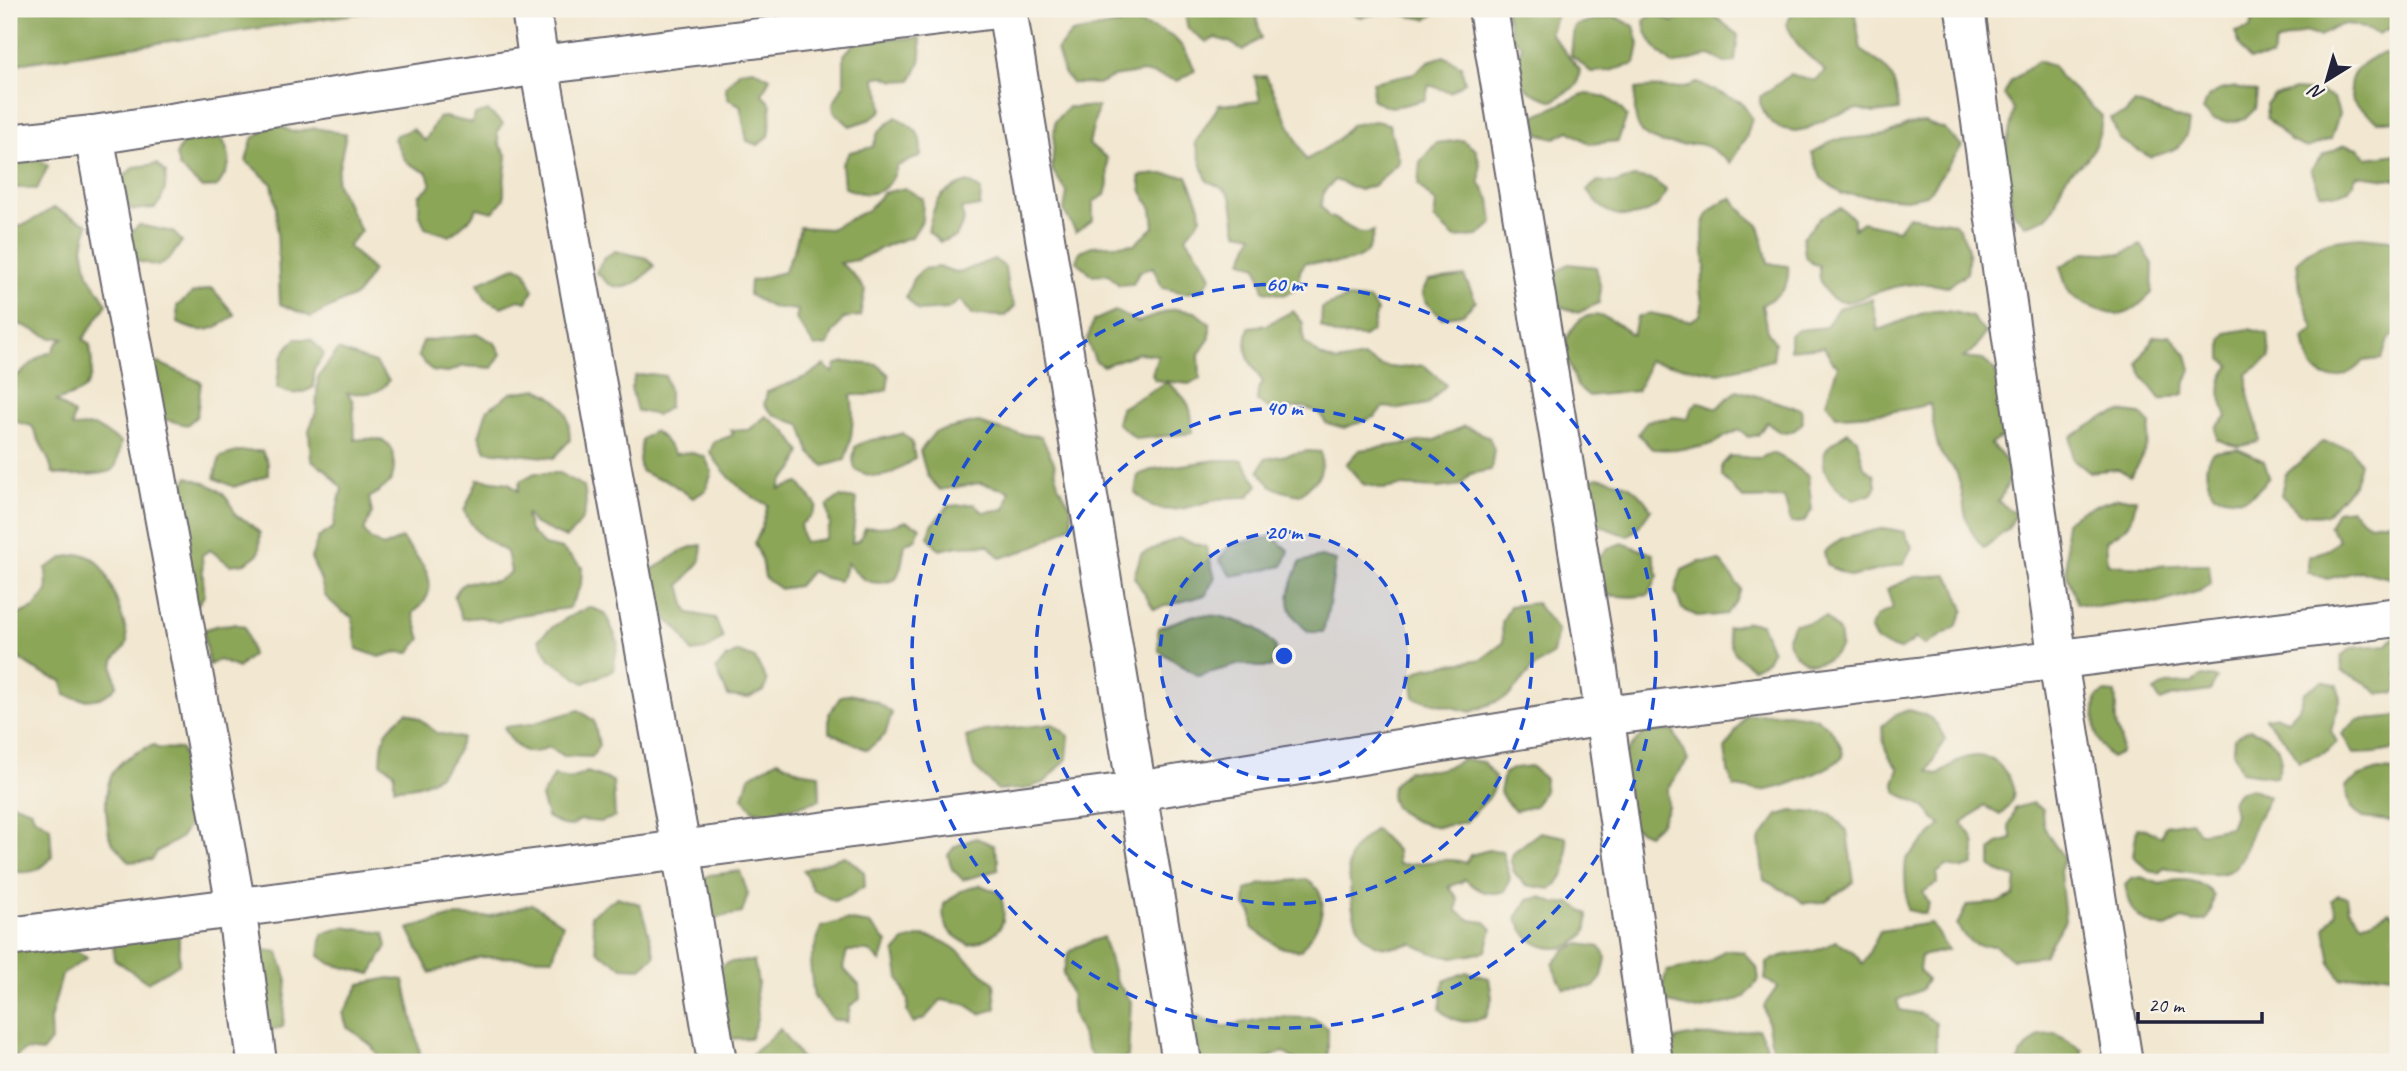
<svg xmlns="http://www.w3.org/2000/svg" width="2407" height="1071" font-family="Caveat,sans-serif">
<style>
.forest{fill:#8ca659;stroke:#57644a;stroke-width:2}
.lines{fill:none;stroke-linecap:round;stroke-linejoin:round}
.street-casing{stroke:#6b676f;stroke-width:42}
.street{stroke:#fff;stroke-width:38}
.ring{fill:none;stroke:#1d4ed8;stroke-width:3.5;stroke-dasharray:12 9}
.centre{fill:#1d4ed8;stroke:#f7f3e8;stroke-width:3.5}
.ring-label{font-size:21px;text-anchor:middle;font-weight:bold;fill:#1d4ed8;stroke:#f7f3e8;stroke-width:5;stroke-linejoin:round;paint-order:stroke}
</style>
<rect width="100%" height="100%" fill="#f7f3e8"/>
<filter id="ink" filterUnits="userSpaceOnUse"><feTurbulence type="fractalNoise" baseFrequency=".0143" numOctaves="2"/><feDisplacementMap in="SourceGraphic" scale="14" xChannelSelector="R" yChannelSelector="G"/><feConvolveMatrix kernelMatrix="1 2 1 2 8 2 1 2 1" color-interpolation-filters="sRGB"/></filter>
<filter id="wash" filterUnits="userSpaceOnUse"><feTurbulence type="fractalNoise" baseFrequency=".00686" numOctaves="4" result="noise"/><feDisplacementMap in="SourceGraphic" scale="28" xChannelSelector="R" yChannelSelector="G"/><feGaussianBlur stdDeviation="1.57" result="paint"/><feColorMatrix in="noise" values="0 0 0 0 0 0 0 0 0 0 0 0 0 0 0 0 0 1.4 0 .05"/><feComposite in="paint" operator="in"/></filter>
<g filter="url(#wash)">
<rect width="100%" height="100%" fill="#f2e7d0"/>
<g class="forest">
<path d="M 9,9 L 389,9 L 9,65 Z"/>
<path d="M 1186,9 L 1255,9 L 1261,38 L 1243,50 L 1229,42 L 1215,38 L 1207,42 L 1188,29 L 1184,10 Z"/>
<path d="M 1351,9 L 1436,9 L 1438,12 L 1427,19 L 1386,12 L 1361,17 L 1351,14 Z"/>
<path d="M 1505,9 L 1557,9 L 1557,15 L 1550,33 L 1580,70 L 1577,85 L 1554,101 C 1526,93 1525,90 1514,65 L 1522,46 L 1512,37 Z"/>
<path d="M 1697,9 L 1706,9 L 1738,35 L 1735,62 L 1726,63 L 1710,55 L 1673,65 C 1659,52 1645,41 1644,21 L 1654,13 L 1673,22 L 1686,11 Z"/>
<path d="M 1795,9 L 1854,9 L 1861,50 C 1892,71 1894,72 1899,110 L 1874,113 L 1858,109 L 1833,116 L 1806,129 L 1795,131 L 1779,128 L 1767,118 L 1760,103 L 1760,97 C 1771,88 1780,84 1790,74 L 1815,81 L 1825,71 L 1799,47 L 1786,24 Z"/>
<path d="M 2257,9 L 2395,9 L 2397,25 L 2379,34 C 2349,24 2348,17 2320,37 L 2304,32 L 2276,43 L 2271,58 L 2249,60 L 2240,46 L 2235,32 L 2250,28 Z"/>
<path d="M 1614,16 L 1634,26 L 1639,44 L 1635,64 L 1609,71 L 1591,72 L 1571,55 L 1574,27 C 1587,19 1599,20 1614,16 Z"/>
<path d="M 1133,22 C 1169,33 1179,33 1195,70 L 1178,81 L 1144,72 L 1113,77 L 1098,84 L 1072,83 L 1064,73 L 1057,50 L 1072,33 Z"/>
<path d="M 920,38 C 923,55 921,65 911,80 L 895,81 L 883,76 L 874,78 L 881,95 L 882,110 L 871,119 L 850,126 L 834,112 L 833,104 L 844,84 L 844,55 L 858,39 Z"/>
<path d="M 2385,53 L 2395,59 L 2398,72 L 2398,121 L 2377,121 L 2353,102 C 2352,97 2350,91 2350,86 C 2351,68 2371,56 2385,53 Z"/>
<path d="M 1444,56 L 1461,66 L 1465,82 L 1450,92 L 1429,85 L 1425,100 C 1404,103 1391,114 1372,99 L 1373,82 L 1414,73 L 1429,61 Z"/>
<path d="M 2038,61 L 2053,66 L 2061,78 L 2102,116 C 2101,132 2096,148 2085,161 C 2080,166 2072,169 2068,175 C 2049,199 2067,215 2025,225 L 2013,212 L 2004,158 L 2014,109 L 2004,95 L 2011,81 Z"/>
<path d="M 753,69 L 770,78 L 762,94 L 771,104 C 769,115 772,125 769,136 L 758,145 L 747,141 L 740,105 L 728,99 L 725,87 L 740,71 Z"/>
<path d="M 1266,76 L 1306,160 L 1335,142 L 1351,125 L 1375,121 L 1389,124 L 1399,162 L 1375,185 L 1360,190 L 1335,180 L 1324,191 L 1321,206 L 1328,216 C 1345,221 1356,239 1374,231 C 1372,239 1370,251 1362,256 C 1347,266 1323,263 1306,262 L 1300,271 L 1300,288 L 1283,295 L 1264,291 L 1257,266 L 1242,261 L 1253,235 L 1237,232 C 1230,202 1239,193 1207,181 L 1195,143 L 1219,105 L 1260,101 L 1255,77 Z"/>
<path d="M 1697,83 L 1741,102 L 1752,118 L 1746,138 L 1730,163 C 1721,156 1710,145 1698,144 C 1692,143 1687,145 1681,145 C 1639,143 1631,128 1636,89 C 1659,84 1676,93 1697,83 Z"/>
<path d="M 2236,87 L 2257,92 L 2255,109 L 2245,119 L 2229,122 L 2212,119 L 2203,110 L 2208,97 L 2220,90 Z"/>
<path d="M 2295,90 L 2319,92 L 2334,98 L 2339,114 L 2331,139 L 2307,148 L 2290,141 L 2267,118 L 2266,104 L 2274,96 Z"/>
<path d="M 1583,94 C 1605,94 1613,99 1627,116 L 1618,141 L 1590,144 L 1569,131 L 1555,138 L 1539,134 L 1534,116 Z"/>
<path d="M 2135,103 L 2189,122 C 2186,149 2173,151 2150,157 L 2119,139 L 2111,118 L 2125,114 Z"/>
<path d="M 1068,107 L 1098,107 L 1089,144 L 1107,158 L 1108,184 L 1105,195 L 1093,202 L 1093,220 L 1076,232 L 1064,211 L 1067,192 L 1052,170 L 1055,121 Z"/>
<path d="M 488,111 L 503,124 L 497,132 L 499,144 L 507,156 L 504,184 L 504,199 L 493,212 L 477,208 L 471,218 L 450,236 L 425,228 L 419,213 L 419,196 L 431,185 L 427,173 L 406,162 L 394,139 L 396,135 L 413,129 L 425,141 L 438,118 L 445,117 L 472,123 L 475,115 Z"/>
<path d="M 896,117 C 917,129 922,132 921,156 L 897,166 C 890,195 868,199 844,187 L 842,164 L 850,152 L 873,147 L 878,132 Z"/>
<path d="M 1924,122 L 1944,129 L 1962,146 L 1927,195 L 1906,199 L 1842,194 L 1821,178 L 1812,153 L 1834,140 L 1886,135 L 1907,125 Z"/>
<path d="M 275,123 L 292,132 L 316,128 L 346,134 L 336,182 L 361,231 L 348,246 L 373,271 L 357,295 L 311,317 L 280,304 L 276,205 L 272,184 L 246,161 L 252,139 Z"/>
<path d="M 202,132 L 220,135 C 234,159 232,164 217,187 L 202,188 L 179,167 L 176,155 L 182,143 Z"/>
<path d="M 1462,140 L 1476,150 L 1480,165 L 1480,184 L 1490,199 L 1493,223 L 1478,236 L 1455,238 L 1434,219 L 1436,203 L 1418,185 L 1420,162 L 1436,143 Z"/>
<path d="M 2344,145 L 2358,148 L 2367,158 L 2398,154 L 2398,180 L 2357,175 L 2349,190 L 2338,194 L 2320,193 L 2311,169 L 2323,155 Z"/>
<path d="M 9,151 L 32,154 L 48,166 L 37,189 L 9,187 Z"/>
<path d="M 157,164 L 166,173 L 165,189 L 161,200 L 155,208 L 133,210 L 120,199 L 121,179 L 134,167 Z"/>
<path d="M 1160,174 L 1187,176 L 1200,206 L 1201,218 L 1186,237 L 1205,264 L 1211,277 L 1202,290 L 1185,293 L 1162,288 L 1153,267 L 1139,272 L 1133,284 L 1119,285 L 1108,274 L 1092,275 L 1076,261 L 1080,251 L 1092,246 L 1135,244 L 1154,227 L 1152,209 L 1142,192 L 1139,176 Z"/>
<path d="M 1633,177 L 1653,180 L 1666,190 C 1660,213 1632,221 1611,213 C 1600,208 1593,199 1587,190 L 1598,181 L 1616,183 Z"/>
<path d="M 968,182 L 981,190 L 980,206 L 961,209 L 964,220 L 956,237 L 940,242 L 928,231 C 935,201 938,191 968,182 Z"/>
<path d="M 905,188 L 923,199 L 922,221 L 912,237 L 890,244 L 857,260 L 840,263 L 851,272 L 865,290 L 860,316 L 844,318 L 833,333 L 828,345 L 815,347 L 796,319 L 798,310 L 771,307 L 749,295 L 750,281 L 784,272 L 795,247 L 800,227 L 830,229 L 868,210 L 883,193 Z"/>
<path d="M 1732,198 L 1745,214 L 1759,225 L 1768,263 L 1788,266 C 1790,288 1780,295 1762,305 L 1767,330 L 1775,343 L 1773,360 L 1719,373 L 1648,361 L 1646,372 L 1637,391 L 1589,396 L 1577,386 L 1563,346 C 1573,325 1583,307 1609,319 C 1618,323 1624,330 1633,335 L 1637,318 L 1650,313 L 1690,321 L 1700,315 C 1704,302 1701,301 1700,288 C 1699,281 1706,274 1705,267 C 1704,236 1694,210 1732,198 Z"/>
<path d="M 54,208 L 88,224 L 83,247 L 88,274 L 107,304 L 83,339 L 90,345 C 92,360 95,378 83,390 C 77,395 64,398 56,401 L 74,414 L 72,427 L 94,426 L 121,442 C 119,450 119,462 114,469 C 109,475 62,477 53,473 L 49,461 L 32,426 L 9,420 L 9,379 C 30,372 32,356 52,352 L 57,343 L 64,338 L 51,338 L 25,326 L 9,322 L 9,229 L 26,224 Z"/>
<path d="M 1840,208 L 1854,218 L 1854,229 L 1862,222 L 1898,230 L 1908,216 L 1955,223 C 1969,241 1970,251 1967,273 L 1947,287 C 1918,280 1898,285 1871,294 C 1863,297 1852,303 1844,302 C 1825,301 1818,280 1819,265 L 1813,264 L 1805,256 L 1803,237 L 1822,216 Z"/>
<path d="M 139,225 L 173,232 L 182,241 L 171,257 L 158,266 L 132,260 L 125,238 Z"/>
<path d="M 2361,237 L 2398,241 L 2398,332 L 2388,340 L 2382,359 L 2363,361 C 2353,374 2328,386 2315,370 C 2307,361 2306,349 2304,338 L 2314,329 L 2300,289 L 2297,261 C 2317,241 2334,239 2361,237 Z"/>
<path d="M 2141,245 L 2153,264 L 2152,293 C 2144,300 2136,310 2126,313 C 2112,318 2079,304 2070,293 C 2065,286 2063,275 2060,267 L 2085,252 L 2122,254 Z"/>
<path d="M 615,251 L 647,258 L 654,266 C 644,278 627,294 609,284 C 605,281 600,275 596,272 L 604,258 Z"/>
<path d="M 994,259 L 1005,267 L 1008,291 L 1015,306 L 1005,316 L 973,315 L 960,300 L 948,309 L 918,311 L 906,297 L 913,279 L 923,269 L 940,267 L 959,273 Z"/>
<path d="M 1568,264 L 1596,267 L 1601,289 L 1599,303 L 1578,313 L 1554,304 L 1551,276 Z"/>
<path d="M 517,266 L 526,272 L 533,290 L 527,302 L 519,300 L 502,307 L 486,300 L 478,283 Z"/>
<path d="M 1464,276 L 1476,301 L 1463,314 L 1442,318 L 1426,303 L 1422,292 L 1428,281 Z"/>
<path d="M 212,288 L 235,315 C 214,332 201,335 178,323 L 177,306 L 193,293 Z"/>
<path d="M 1347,298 L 1370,300 L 1377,311 L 1372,331 L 1364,337 L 1336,335 L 1321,327 L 1322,308 Z"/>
<path d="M 1872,299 L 1878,330 C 1899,324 1922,309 1944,311 C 1953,311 1963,315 1972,317 L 1985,333 L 1975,349 L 1963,358 L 1983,360 L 1994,369 L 2010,414 L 2004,436 L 1990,444 C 2013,465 2017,474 1998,501 L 2016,514 L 2008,529 L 1984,548 C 1958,519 1968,506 1957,474 C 1954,466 1944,460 1940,452 C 1934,438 1933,419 1930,404 C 1899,412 1869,415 1836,416 L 1826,402 L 1838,365 L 1833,362 L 1824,347 L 1790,350 L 1790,335 L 1798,330 L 1826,327 L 1838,308 Z"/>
<path d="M 1174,309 L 1195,312 L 1210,324 L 1210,338 L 1199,354 L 1200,379 L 1189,384 L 1155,380 L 1152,374 L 1158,355 L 1138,353 L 1103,366 L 1095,360 L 1087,341 L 1093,321 L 1115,311 L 1138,322 Z"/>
<path d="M 1293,311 L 1303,323 L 1304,342 L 1321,356 L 1337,362 L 1363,357 L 1381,366 L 1399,368 L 1424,365 L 1446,385 L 1428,404 L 1399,409 L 1384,407 L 1374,417 L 1344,428 L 1326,423 L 1319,413 L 1304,407 L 1272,410 L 1257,401 L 1258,390 L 1263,382 C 1248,361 1242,353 1249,327 L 1266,325 Z"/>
<path d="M 2249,329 L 2268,334 L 2270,358 L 2247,374 C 2249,381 2248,385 2248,392 C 2250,409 2259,422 2259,440 C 2243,449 2233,447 2217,439 L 2216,427 L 2227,417 C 2220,398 2215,383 2230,366 L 2222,359 L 2222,340 L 2226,333 Z"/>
<path d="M 478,334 L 495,343 L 501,354 L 492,368 L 463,366 L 446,373 L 432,371 L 418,356 L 423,341 Z"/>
<path d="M 2170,335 L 2187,355 L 2191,369 L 2186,382 L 2184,394 L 2161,400 L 2143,377 L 2138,364 C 2142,353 2149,347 2154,337 Z"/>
<path d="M 296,339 L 311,339 L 324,354 L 314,370 L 314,387 C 299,395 291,396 277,388 C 279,368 279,352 296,339 Z"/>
<path d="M 338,350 L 375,363 L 389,380 C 379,397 363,393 347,393 L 353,401 L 355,440 C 374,437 396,437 394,463 C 394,470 394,475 391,480 C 386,488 377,493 369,498 L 372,513 L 364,531 L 370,539 L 384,547 L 401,538 C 422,563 447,586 413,613 L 421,639 L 409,653 L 397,652 L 379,657 L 357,649 L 352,617 L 341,611 L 325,596 L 320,578 L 311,558 L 318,538 L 333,528 L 342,488 L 326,470 L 311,460 L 309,430 L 316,412 L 318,377 Z"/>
<path d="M 846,362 L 878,365 L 889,375 L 887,390 L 870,395 L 851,395 C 855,417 852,439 845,460 L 824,466 L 810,453 L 801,425 L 774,415 L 764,405 L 767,392 L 808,376 L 824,365 L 833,373 L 836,364 Z"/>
<path d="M 159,363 L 201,382 L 197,416 L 187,425 L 158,418 L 147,368 Z"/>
<path d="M 651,374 L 665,376 L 669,390 L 669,407 L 657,415 L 637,411 L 631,388 L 635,376 Z"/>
<path d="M 1167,382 C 1188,399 1193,406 1192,433 L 1136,439 L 1117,423 L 1121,408 Z"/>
<path d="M 538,389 C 566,404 568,409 570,440 L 554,458 L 486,451 L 479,436 L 487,410 L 511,393 Z"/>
<path d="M 1737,390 L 1801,409 L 1803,422 C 1790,438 1780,435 1767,422 L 1758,435 L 1748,437 L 1740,430 C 1729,433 1720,441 1709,445 C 1696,449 1667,450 1652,449 L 1638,434 L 1647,421 L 1675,417 L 1688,419 L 1691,409 L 1699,402 L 1717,408 Z"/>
<path d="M 2124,412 L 2140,414 L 2150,424 C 2149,444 2143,461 2130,476 L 2118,469 L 2089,472 L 2072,458 L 2071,437 L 2104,417 Z"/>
<path d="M 766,416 L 787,432 L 801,452 L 794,469 L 782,481 L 779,489 L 799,483 L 817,506 L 812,515 L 800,525 L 804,542 L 825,539 L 830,525 L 827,506 L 839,497 L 857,499 L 852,543 L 860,540 L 865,528 L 890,526 L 906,521 L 920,527 L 916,539 L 905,544 L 901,567 L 896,579 C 872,588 862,581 847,563 L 843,576 L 839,581 L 825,578 L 811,571 L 798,586 L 780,589 L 765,578 L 761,558 L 754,543 L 760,532 L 768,505 C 743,494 724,474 710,452 L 714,442 L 733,435 L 731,430 L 749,430 Z"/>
<path d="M 977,422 C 999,431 1018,435 1041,436 L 1054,462 L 1058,485 L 1071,506 L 1072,524 C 1051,540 1026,552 1000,558 L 988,545 L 959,546 L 940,550 L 928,537 L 932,525 L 948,506 L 974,504 L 983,512 L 1005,509 L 1010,491 L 980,483 L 940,490 L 927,476 L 920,451 L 935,432 Z"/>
<path d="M 1464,426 L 1489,437 L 1494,450 L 1491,470 L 1470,474 L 1461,485 L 1438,488 L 1400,486 L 1384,489 L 1363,484 L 1346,464 L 1359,450 L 1435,440 Z"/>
<path d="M 654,431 L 663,438 L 675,454 L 690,452 L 705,457 L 712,472 L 706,490 L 693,498 L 666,480 L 655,478 L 641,471 L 639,460 L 642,439 Z"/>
<path d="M 1848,432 L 1857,439 L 1864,467 L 1874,475 L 1876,486 L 1872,494 L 1854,500 C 1839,492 1820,476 1824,455 C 1827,445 1840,437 1848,432 Z"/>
<path d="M 902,433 L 912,442 L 915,458 C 894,474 879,484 855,469 L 853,459 L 855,447 C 870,436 883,441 902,433 Z"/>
<path d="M 2322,442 L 2350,448 L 2360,463 L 2354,484 L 2326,515 L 2300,514 L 2281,495 L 2285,475 Z"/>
<path d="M 2238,449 L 2264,461 L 2269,477 C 2251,502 2242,501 2215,495 C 2206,482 2202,464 2213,452 Z"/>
<path d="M 240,451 L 262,451 L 268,463 L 268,475 L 234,487 L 214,478 L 220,457 Z"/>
<path d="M 1308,451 L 1321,452 C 1324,480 1316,478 1300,495 C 1281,492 1270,489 1259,471 L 1265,459 Z"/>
<path d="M 1771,453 C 1786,457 1795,467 1808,476 L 1812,510 L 1804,522 L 1791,523 L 1784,498 L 1743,499 L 1722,476 L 1722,465 L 1730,456 L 1760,458 Z"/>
<path d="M 1217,460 L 1242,460 L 1258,485 L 1248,497 C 1239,497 1229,497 1220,499 C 1198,503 1177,515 1153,507 C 1147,505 1141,497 1135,493 L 1138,475 L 1154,469 Z"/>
<path d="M 535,473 L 560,473 L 584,487 C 589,510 584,523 566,538 L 533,523 L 527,514 L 526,516 L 530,531 L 544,545 L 562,549 L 582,567 L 581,585 L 569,608 L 513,616 L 498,622 L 480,617 L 462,619 L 454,597 C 465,572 477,586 496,581 C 501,580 507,574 511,572 L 507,552 C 485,539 476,535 464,511 L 478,479 L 509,483 L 518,491 L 520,481 Z"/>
<path d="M 188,477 C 213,485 227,490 236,516 L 247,521 L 260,533 L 259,553 L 246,563 L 230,565 L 210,550 L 202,555 L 204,596 L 195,608 L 167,510 Z"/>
<path d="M 1597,477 C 1627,483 1633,483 1651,509 L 1637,529 L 1628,536 C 1596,525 1579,520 1588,481 Z"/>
<path d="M 2117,498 L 2136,498 C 2133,525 2129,527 2106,541 L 2108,564 C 2141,570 2175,563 2209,564 L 2211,584 L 2200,591 L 2156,604 L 2126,602 L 2097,607 L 2077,603 L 2067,574 L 2065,522 L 2083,510 Z"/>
<path d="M 2351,509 L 2369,524 L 2398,520 L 2398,580 L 2360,571 L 2327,579 L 2308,572 L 2308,557 L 2329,549 L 2339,540 L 2329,527 L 2337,511 Z"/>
<path d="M 1885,528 L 1904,532 L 1912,547 L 1903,564 L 1851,577 L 1827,565 L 1824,552 L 1842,538 Z"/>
<path d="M 1273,537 L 1289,551 L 1283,566 L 1232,576 L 1219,560 L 1231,545 Z"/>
<path d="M 1178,538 L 1206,547 L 1215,577 L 1206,595 L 1154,609 L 1134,577 L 1141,554 Z"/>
<path d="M 1622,543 L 1653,554 L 1658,576 L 1649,595 L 1631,597 L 1603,595 L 1596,560 L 1608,548 Z"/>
<path d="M 702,545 L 700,562 L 680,585 C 684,596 683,604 689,613 L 715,618 L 723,638 L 706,650 L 692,652 L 678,629 L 658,612 L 646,593 L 649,571 C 668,562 682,546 702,545 Z"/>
<path d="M 82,554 C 91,557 98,560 103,569 C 110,580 129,631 127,642 C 126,650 118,653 115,659 C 111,666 115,677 117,685 C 103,703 85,702 65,695 L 62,681 C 42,675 24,665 9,649 L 9,626 L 15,616 L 34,608 L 47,591 L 46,568 L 65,557 Z"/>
<path d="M 1321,557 L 1336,561 C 1331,585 1330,608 1323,632 L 1309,632 C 1280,609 1288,593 1300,562 Z"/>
<path d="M 1720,561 L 1741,589 L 1737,600 L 1726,614 L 1699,617 L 1682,609 L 1675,591 L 1682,570 L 1699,562 Z"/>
<path d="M 1947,575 L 1955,586 L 1964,610 L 1956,627 L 1925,645 L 1914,638 L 1911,643 L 1899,650 L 1877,642 L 1870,628 L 1877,616 L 1893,608 L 1887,589 L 1914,577 Z"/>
<path d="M 1536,603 L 1558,631 L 1553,654 L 1532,669 L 1508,697 L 1471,712 L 1414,698 L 1411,675 L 1425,668 L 1482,659 L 1503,643 L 1502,622 L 1510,606 Z"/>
<path d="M 589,607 L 605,613 L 618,642 L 613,671 L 584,683 L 550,659 L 539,639 C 554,623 570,616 589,607 Z"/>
<path d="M 1194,615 L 1220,616 L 1257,628 L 1276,647 L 1272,667 L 1258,667 L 1241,664 L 1198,676 L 1159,651 L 1158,628 Z"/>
<path d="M 1826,617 L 1839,632 L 1841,646 C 1824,672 1795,668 1787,637 L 1794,624 L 1806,623 Z"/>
<path d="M 1746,622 L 1761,624 L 1772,651 L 1767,661 L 1753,668 C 1735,656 1730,650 1727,628 Z"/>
<path d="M 235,624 L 245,627 L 252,655 L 238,668 L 219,660 L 209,665 L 203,630 L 219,625 Z"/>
<path d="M 2396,635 L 2398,635 L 2398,689 L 2395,693 L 2379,694 L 2366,683 L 2342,671 L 2341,656 L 2351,648 L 2387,645 Z"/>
<path d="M 738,652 L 755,658 L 767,681 L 764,691 L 748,698 L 728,696 L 716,669 L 726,658 Z"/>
<path d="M 2202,676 L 2217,678 L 2210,691 L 2170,697 L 2161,701 L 2154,691 L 2166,684 L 2192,683 Z"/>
<path d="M 2322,681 L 2338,685 L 2340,700 L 2331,731 L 2337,742 L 2327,752 L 2299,762 L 2290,746 L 2265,718 L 2277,716 L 2288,720 L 2299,708 L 2304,693 Z"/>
<path d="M 2105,692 L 2115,693 C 2117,703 2115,713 2116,723 C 2118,736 2123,737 2121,753 L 2111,758 C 2092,737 2093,725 2096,698 Z"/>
<path d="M 854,694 L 877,702 L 892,713 L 885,735 L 867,750 L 829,732 L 829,714 L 841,696 Z"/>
<path d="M 579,710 L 594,721 L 599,745 L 592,757 L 564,756 L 548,747 C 526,760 514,747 504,727 L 531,724 Z"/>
<path d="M 1908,710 C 1930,715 1935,718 1945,739 L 1928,771 L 1939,775 C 1950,765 1962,756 1978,756 C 1989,756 1996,761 2002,768 C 2017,785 2019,800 2000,815 L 1984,806 L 1962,824 C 1976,836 1977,847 1973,865 L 1963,869 L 1947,866 L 1937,873 L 1937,884 L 1923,892 L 1929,904 L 1925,914 L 1907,910 L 1905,873 L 1906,859 L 1941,825 C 1933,820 1931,813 1924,807 C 1918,801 1905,798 1897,793 L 1894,782 L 1899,769 C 1885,753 1883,747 1882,726 L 1895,715 Z"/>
<path d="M 407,712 L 419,718 L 437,733 L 462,738 C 452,772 429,789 394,788 L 394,772 L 381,763 C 383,733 383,731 407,712 Z"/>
<path d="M 1788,713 C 1797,715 1809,715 1817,719 C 1830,725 1843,743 1843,757 C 1830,769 1786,787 1767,790 C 1757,792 1745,788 1734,787 L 1728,771 L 1725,749 L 1746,715 Z"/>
<path d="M 2398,716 L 2398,749 L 2376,753 L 2353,754 L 2342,734 L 2357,720 Z"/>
<path d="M 1053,724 L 1069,736 L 1067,759 L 1045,782 L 1025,789 L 998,790 L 974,767 L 966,737 L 984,731 Z"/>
<path d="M 2250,729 C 2274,738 2289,752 2276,777 L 2241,772 L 2233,751 L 2234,738 Z"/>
<path d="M 1673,730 L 1688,760 L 1667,789 L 1668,807 L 1660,824 L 1648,834 L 1632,827 L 1622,758 L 1644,732 Z"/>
<path d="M 154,745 L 157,748 L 181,749 L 192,782 L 196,816 L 180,838 L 157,852 L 152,860 L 129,862 C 125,854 116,849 111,841 C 108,835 108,826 107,819 C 102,777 114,759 154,745 Z"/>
<path d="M 1463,759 L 1483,762 L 1495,777 C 1493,802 1480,804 1466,822 C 1456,823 1443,828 1434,826 C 1415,823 1383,810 1393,786 C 1396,780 1403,775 1408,770 C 1430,771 1445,771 1463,759 Z"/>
<path d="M 778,760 L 799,771 L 819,774 L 820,800 L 771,814 L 753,810 L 743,797 L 749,777 Z"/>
<path d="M 1531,766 L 1545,779 L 1544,791 L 1535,806 L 1515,811 L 1506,802 L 1500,792 L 1504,773 L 1515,768 Z"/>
<path d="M 2378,770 L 2396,771 L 2398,773 L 2398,822 L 2362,818 L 2351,808 L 2345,787 L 2358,777 Z"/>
<path d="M 587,772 L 613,781 L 615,817 L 600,822 L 580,820 L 572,826 L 562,825 L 547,817 L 541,797 L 554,776 L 571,779 Z"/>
<path d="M 2251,788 L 2269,797 C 2264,809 2256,819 2252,831 C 2239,866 2238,879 2196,873 C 2185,871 2176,871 2165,867 L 2159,873 L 2150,871 L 2133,856 L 2137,828 L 2146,829 L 2161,837 L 2165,825 L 2191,821 L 2199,833 L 2230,827 L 2235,814 L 2232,801 L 2238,792 Z"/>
<path d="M 9,802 L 31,810 L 34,817 L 50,827 L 52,857 C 39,873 29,874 9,871 Z"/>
<path d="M 2032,803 L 2043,809 C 2039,827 2054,843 2064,858 L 2060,871 L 2065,920 L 2043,956 L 2012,959 L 1995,946 C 1973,947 1968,944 1957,925 L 1967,905 L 1997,903 L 2014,895 L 2016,878 L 1997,871 L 1991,866 L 1991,851 L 1998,843 L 2012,839 L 2009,826 L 2015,808 Z"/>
<path d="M 1792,811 L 1831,814 L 1847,831 L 1854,882 L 1824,902 L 1803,903 L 1796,897 L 1764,880 L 1759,840 L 1778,815 Z"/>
<path d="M 1375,829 L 1397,851 L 1398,864 C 1421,866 1446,855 1466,863 L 1470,855 L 1489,850 L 1502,851 L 1510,878 L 1505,891 C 1487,897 1478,890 1464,879 L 1462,882 L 1449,886 L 1458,899 L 1457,911 L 1470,920 L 1485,922 L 1492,929 L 1486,951 C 1455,960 1440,960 1412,943 C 1363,959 1352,925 1350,884 C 1349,872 1346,862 1352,852 C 1357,843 1368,836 1375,829 Z"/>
<path d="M 1540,832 L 1566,837 C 1568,858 1570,877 1550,889 L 1525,885 L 1514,872 L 1510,859 L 1515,851 Z"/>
<path d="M 976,838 L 993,845 L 998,860 L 998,870 L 963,880 L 952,869 L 948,855 L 955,846 Z"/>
<path d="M 845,856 L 864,872 L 865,886 L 849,896 L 834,901 L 813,890 L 803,870 Z"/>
<path d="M 740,871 L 748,894 L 742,913 L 724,916 L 706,922 L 695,887 L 709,875 Z"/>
<path d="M 2141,877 L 2160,884 C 2179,877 2202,878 2214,896 L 2211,911 L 2206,920 L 2194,922 L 2182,919 L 2164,928 C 2135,921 2132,913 2125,885 L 2131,879 Z"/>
<path d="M 1306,879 C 1310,882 1316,886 1318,890 C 1331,910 1312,936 1300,951 L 1279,947 L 1252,928 L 1252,913 L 1245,906 L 1246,890 L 1262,884 Z"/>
<path d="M 980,885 L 1000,893 C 1010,925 1000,936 969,945 C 951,935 940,927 944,904 L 961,891 Z"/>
<path d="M 2338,895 L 2347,897 L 2349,908 L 2363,923 C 2374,922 2379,915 2390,911 L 2398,919 L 2398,976 L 2377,973 L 2341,979 L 2331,964 L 2325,929 L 2336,912 L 2332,900 Z"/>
<path d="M 617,897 L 640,904 L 655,956 L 641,968 L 622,967 L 597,951 L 591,915 Z"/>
<path d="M 1541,897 L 1555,904 L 1571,903 L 1588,914 C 1588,920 1588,926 1586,931 C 1576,952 1543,953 1528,937 C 1523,932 1520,924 1516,918 L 1528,900 Z"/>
<path d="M 532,904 L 563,924 L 553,958 L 481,957 L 430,973 L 408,929 L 453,916 L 488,917 Z"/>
<path d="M 846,920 L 870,924 L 887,942 L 881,962 L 869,951 L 847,951 L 843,968 L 859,985 L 860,999 L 850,1006 L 847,1022 L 832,1019 L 815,997 L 814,1000 L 810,963 L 821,927 Z"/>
<path d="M 1931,923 L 1948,950 L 1921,956 L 1919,970 L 1927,980 L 1921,990 L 1897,1000 L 1900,1010 L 1922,1014 L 1936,1023 L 1936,1060 L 1916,1061 L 1897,1053 L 1889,1062 L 1865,1062 L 1814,1055 L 1803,1062 L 1787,1062 L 1773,1050 L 1764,1006 L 1777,987 L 1765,979 L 1767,963 C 1784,952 1795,955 1813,951 C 1821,949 1829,945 1836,941 L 1852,951 L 1863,964 L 1880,931 Z"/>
<path d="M 343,927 L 384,933 L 387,946 L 371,974 L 331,964 L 319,956 L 322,934 Z"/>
<path d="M 179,934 L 179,964 L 147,982 L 114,959 L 113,935 Z"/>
<path d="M 922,936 C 954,938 970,965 994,983 L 996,1009 L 980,1014 L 965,1004 L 941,1000 L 925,1018 L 913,1023 L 907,1012 L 908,1001 L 899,978 L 895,953 L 904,941 Z"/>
<path d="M 1103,937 L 1116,981 L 1131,1001 L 1128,1057 L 1109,1062 L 1097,1062 L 1087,1048 L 1073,1015 L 1071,994 L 1063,973 L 1069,953 L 1076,947 Z"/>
<path d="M 9,944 L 73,948 L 87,958 L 62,975 L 50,1020 L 51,1041 L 42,1052 L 25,1050 L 9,1062 Z"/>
<path d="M 1580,944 L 1600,947 L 1606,958 L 1602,977 L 1594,987 L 1564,989 L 1554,970 L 1553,964 L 1565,950 Z"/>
<path d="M 257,950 L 278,952 L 287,980 L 283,1027 L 263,1032 L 235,1001 L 228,988 L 232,970 Z"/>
<path d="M 1725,950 L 1743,952 L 1757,967 L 1759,979 L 1745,997 L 1733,1002 L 1697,1010 L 1664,1002 L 1662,987 L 1667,971 L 1707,963 Z"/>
<path d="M 754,961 L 758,983 L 756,994 L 758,1016 L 751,1038 L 726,1039 L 713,969 L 730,962 Z"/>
<path d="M 1466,972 L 1489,978 L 1492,998 L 1486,1017 C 1467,1024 1455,1024 1440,1009 L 1444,981 Z"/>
<path d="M 390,978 L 404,980 L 422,1062 L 382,1062 L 371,1045 L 347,1027 L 343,1014 L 360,984 Z"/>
<path d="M 1189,1016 L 1199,1016 L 1221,1027 L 1271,1017 L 1313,1018 L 1328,1028 L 1328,1056 C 1313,1067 1297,1063 1283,1052 L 1258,1062 L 1167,1062 Z"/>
<path d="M 780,1029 L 804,1062 L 751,1062 L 751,1055 Z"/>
<path d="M 1758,1029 L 1766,1043 L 1765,1062 L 1669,1062 L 1668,1058 L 1676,1039 C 1696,1032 1705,1038 1723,1035 C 1735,1033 1746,1030 1758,1029 Z"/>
<path d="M 2057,1034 L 2082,1050 L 2081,1062 L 2018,1062 L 2021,1053 L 2040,1035 Z"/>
<path d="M 980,1057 L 1024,1059 L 1036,1062 L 969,1062 Z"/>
</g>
</g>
<g filter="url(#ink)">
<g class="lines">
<defs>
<g id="street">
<path d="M 531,9 L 539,65 L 681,849 L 717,1062"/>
<path d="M 1007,9 L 1182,1062"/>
<path d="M 1488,9 L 1598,670 L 1653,1062"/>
<path d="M 1965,9 L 2058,661 L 2123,1062"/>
<path d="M 94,135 L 236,906 L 257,1062"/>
<path d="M 9,144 L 94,135 L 539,65 L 997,9"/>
<path d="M 9,937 L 1137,791 L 1604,716 L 2398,617"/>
</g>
</defs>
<use href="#street" class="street-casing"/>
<use href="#street" class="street"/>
</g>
</g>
<circle cx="1284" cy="656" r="124" fill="#1d4ed8" fill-opacity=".12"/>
<g class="ring">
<circle cx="1284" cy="656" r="124"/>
<circle cx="1284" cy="656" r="248"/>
<circle cx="1284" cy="656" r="372"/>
</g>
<circle cx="1284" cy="656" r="10" class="centre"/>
<g class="ring-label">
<text x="1284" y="291">60 m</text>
<text x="1284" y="415">40 m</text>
<text x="1284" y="539">20 m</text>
</g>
<rect width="2407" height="1071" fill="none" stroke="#f7f3e8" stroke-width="35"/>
<g transform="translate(2327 80) rotate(217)" stroke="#f7f3e8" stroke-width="5" paint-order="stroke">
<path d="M0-5L12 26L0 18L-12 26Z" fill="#22223b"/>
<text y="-10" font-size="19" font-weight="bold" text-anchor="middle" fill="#22223b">N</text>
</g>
<path d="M2138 1012v10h124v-10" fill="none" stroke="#22223b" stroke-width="3.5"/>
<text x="2148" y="1012" font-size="21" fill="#22223b" stroke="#f7f3e8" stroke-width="5" paint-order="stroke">20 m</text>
</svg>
